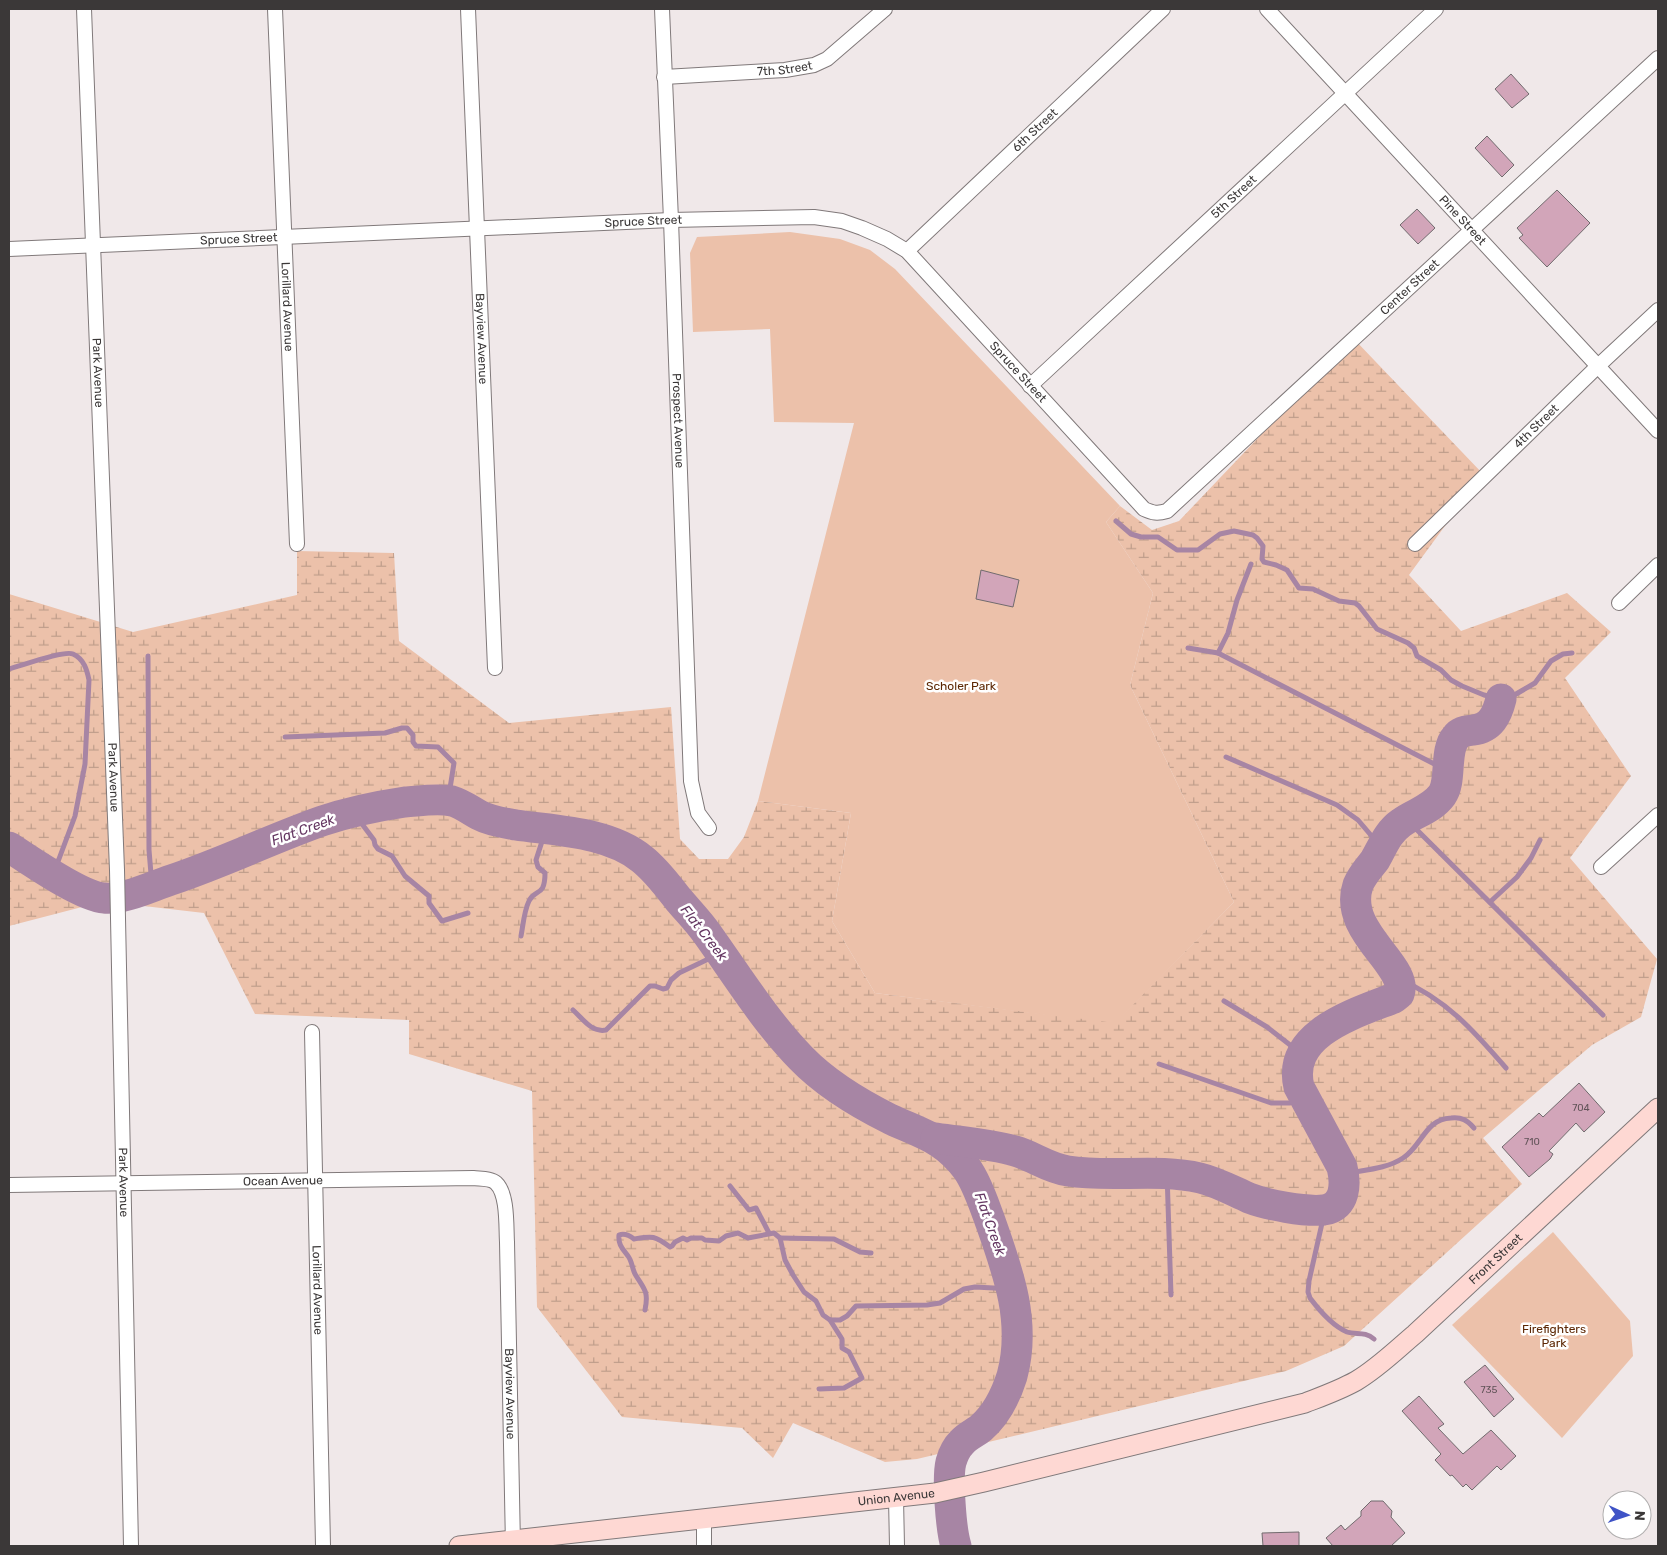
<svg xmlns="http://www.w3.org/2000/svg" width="1667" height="1555" font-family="Rubik,sans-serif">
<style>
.green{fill:#ecc1aa}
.wetland{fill:url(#wetland-marsh)}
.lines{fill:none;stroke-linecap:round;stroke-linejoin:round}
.stream{stroke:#a785a4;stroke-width:5}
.river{stroke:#a785a4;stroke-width:31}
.building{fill:#d2a5b9;stroke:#716b6e}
.street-casing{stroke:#80797a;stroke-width:16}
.secondary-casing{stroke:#80797a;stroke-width:21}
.street{stroke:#fff;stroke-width:14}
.secondary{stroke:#fed8d3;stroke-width:19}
.labels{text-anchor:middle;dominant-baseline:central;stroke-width:5;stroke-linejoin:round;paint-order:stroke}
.number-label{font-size:10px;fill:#615358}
.street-label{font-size:12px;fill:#3b3838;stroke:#fff}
.park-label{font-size:12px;fill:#5c2704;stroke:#fff}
.water-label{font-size:14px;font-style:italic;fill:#653762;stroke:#fff}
</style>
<defs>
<pattern id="wetland-marsh" width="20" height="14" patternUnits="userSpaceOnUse" patternTransform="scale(1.25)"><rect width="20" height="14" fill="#ecc1aa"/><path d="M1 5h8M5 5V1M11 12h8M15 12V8" fill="none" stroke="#c09e8b"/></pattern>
</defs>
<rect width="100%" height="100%" fill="#f0e8e9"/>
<g class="green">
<path d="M 790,232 L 840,239 L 870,250 L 895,269 L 1120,506 L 1106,522 L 1153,593 L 1130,685 L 1234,902 L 1115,1024 L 875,993 L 832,921 L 851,813 L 758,801 L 854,423 L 774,422 L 770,329 L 693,332 L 690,253 L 697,237 Z"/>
<path d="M 1553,1232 L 1630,1321 L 1633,1356 L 1562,1438 L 1452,1325 Z"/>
</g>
<path class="wetland" d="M 1353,338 L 1483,474 L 1409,575 L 1461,631 L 1567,593 L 1611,632 L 1565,678 L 1631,776 L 1570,858 L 1657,959 L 1641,1017 L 1592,1045 L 1483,1138 L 1522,1184 L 1344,1346 L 1286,1371 L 917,1459 L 885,1462 L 793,1423 L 773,1458 L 742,1428 L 622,1417 L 537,1307 L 532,1091 L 409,1054 L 409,1020 L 255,1014 L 204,913 L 135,905 L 82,907 L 9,926 L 9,594 L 133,632 L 297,595 L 297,551 L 394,553 L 399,641 L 509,723 L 671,707 L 680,839 L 699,859 L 728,859 L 744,837 L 758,801 L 851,813 L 832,921 L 875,993 L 1115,1023 L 1234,902 L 1130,685 L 1153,593 L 1106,522 L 1120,506 L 1152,530 L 1179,521 Z"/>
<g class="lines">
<g class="stream">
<path d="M 1116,521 L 1131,534 L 1141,537 L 1158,537 L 1177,550 L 1198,550 L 1220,534 L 1234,531 L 1253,535 L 1257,538 L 1263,546 L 1262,559 L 1264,562 L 1276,565 L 1287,570 L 1299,588 L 1313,589 L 1339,601 L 1355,603 L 1359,606 L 1377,629 L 1408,643 L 1414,648 L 1417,656 L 1441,670 L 1451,680 L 1462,686 L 1484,695 L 1501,699 L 1511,697 L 1535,683 L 1551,661 L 1563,654 L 1572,653"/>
<path d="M 1188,648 L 1218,653 L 1448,771"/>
<path d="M 1218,653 L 1228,633 L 1237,600 L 1251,564"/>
<path d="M 148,656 L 149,850 L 152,886"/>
<path d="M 9,669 C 21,666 64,650 73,654 C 84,659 87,670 89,680 L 85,764 L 75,816 L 53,875"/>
<path d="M 285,737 L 385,733 L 402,728 L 407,728 L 413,735 L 413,742 L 416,746 L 438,747 L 454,763 L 448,801"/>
<path d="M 1226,757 L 1337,805 L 1358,820 L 1381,847"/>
<path d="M 353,812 L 374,840 L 375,845 L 378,849 L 392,856 L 405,876 L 429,896 L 429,903 L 442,921 L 468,913"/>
<path d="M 1406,819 L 1603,1015"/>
<path d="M 1490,902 L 1517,877 L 1531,858 L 1540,840"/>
<path d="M 521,936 C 523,926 524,911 529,901 C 535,888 545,898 545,873 L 538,867 L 536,860 L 546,829"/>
<path d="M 1399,979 C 1446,999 1474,1031 1506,1068"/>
<path d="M 1224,1001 L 1267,1027 L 1303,1055"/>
<path d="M 573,1010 C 583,1019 592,1033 606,1030 L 650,986 L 655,986 L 663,989 L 667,988 L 671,980 L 679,973 L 721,953"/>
<path d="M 1159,1064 L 1271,1103 L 1290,1103 L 1304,1097"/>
<path d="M 1167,1173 L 1171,1295"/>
<path d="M 1344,1174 C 1362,1170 1387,1169 1403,1158 C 1422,1146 1425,1119 1451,1118 C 1462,1117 1467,1120 1474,1128"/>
<path d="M 730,1186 L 749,1210 L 756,1208 L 769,1233"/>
<path d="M 1325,1210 L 1309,1281 L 1308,1292 L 1310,1298 C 1319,1310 1333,1326 1347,1332 C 1356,1335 1365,1331 1374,1339"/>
<path d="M 780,1238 L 834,1239 L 860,1252 L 871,1253"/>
<path d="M 645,1310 C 649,1291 644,1289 635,1274 C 632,1268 632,1261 628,1256 C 623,1249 618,1245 619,1235 C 624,1233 629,1235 634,1239 C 652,1236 654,1235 670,1247 L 672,1246 L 675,1242 L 683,1238 L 687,1240 L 691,1238 L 702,1238 L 705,1240 L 719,1241 L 726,1236 L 738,1233 L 748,1238 L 774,1233 L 780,1238 L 785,1260 L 793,1275 L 804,1292 L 816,1301 L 823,1315 L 830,1320 L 840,1320 L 847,1316 L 856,1306 L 927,1305 L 940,1303 L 964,1289 L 975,1287 L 1012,1289"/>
<path d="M 819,1389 L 844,1388 L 862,1378 L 849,1352 L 842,1348 L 842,1339 L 830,1320"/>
</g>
<g class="river">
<path d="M 9,847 C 29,860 82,897 104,898 C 124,900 152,886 171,880 C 222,863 271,839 322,821 C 349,812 378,806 405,802 C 420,801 437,798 452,801 C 462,804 470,810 479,815 C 490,821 504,823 516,825 C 557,831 609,832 642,859 C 656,870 667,885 678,899 C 688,911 699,922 708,935 C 738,977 765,1021 801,1058 C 826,1084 858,1103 890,1119 C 922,1134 944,1138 967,1169 C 977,1183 983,1202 989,1218 C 1007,1269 1027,1321 1012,1376 C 1006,1395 996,1415 981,1428 C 975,1433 967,1436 962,1442 C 957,1447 953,1455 951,1462 C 947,1478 951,1530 956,1546"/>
<path d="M 936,1138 C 962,1142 990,1144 1015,1151 C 1033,1156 1048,1168 1068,1171 C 1111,1178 1156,1168 1200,1178 C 1217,1182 1233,1191 1249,1198 C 1267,1205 1305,1212 1324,1210 C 1346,1207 1346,1183 1342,1167 L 1299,1087 C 1286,1033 1356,1013 1394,998 L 1399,994 C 1410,966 1342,932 1358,885 C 1362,875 1369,868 1375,860 C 1383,846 1388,832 1401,823 C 1414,813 1431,810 1442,795 C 1452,781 1444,750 1456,737 C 1460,731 1466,731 1473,730 C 1491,728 1497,715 1501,699"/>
</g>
</g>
<g class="building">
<path d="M 1511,74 L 1529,94 L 1512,108 L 1495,89 Z"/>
<path d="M 1487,136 L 1514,165 L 1502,177 L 1475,148 Z"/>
<path d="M 1557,190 L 1590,223 L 1547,267 L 1519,238 L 1523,235 L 1517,228 Z"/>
<path d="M 1417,209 L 1435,228 L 1418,244 L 1400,225 Z"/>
<path d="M 981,570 L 1019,580 L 1013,607 L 976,599 Z"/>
<path d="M 1579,1083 L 1605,1112 L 1584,1132 L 1576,1123 L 1549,1151 L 1553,1154 L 1550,1159 L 1529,1177 L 1502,1147 L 1539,1113 L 1543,1117 Z"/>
<path d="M 1485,1365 L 1514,1399 L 1494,1417 L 1464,1382 Z"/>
<path d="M 1419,1396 L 1444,1424 L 1438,1428 L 1463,1454 L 1491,1430 L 1516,1456 L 1501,1470 L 1497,1466 L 1472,1490 L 1466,1484 L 1463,1487 L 1452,1475 L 1450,1476 L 1435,1460 L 1441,1454 L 1402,1411 Z"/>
<path d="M 1371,1501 L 1383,1501 L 1392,1511 L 1391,1517 L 1405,1533 L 1391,1546 L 1333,1546 L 1326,1538 L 1341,1525 L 1345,1530 L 1361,1516 L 1361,1511 Z"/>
<path d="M 1299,1532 L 1299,1546 L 1263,1546 L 1262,1533 Z"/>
</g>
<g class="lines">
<defs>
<g id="street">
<path id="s1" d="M 84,9 L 117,870 L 131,1546"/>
<path id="s2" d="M 275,9 L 297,544"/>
<path id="s3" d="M 468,9 L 495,668"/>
<path id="s4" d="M 662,9 L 671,220 L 691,781 L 698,813 L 709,828"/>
<path id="s5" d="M 1267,9 L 1658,431"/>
<path id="s6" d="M 664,77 L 785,70 L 814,65 L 827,59 L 885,9"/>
<path id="s7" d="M 9,249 L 671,220 L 814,217 L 842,221 L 862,228 L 887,239 L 907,251 L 1144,509 C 1153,513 1157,514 1167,511 L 1658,58"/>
<path id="s8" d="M 907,251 L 1163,9"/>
<path id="s9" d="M 1030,386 L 1436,9"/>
<path id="s10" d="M 1415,544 L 1598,366 L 1658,310"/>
<path d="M 1619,603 L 1658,565"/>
<path d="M 1601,867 L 1658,815"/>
<path id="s11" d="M 312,1032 L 323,1546"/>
<path id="s12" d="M 9,1185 L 473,1178 C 480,1179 491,1178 496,1183 C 508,1194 506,1227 507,1242 L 513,1546"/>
<path d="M 896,1498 L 897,1546"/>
<path d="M 704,1518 L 704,1546"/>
</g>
<g id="secondary">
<path id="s13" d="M 459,1546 L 935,1493 L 984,1482 L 1305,1403 C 1323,1396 1340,1390 1356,1381 C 1378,1368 1396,1350 1415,1334 L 1658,1108"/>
</g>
</defs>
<use href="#street" class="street-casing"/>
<use href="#secondary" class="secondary-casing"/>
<use href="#street" class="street"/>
<use href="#secondary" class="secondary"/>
</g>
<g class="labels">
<g class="number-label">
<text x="1581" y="1108">704</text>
<text x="1532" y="1142">710</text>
<text x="1489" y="1390">735</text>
</g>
<g class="street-label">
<text stroke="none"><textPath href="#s6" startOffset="121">7th Street</textPath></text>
<text stroke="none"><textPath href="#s8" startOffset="176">6th Street</textPath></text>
<text stroke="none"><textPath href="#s9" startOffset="278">5th Street</textPath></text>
<text stroke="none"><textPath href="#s5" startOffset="288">Pine Street</textPath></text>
<text stroke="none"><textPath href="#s7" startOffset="635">Spruce Street</textPath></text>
<text stroke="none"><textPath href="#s7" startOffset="230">Spruce Street</textPath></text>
<text stroke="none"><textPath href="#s7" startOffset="1610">Center Street</textPath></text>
<text stroke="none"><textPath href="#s2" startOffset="298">Lorillard Avenue</textPath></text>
<text stroke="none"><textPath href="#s3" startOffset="330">Bayview Avenue</textPath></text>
<text stroke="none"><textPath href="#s1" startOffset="364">Park Avenue</textPath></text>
<text stroke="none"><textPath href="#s7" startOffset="1070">Spruce Street</textPath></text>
<text stroke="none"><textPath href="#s4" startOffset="412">Prospect Avenue</textPath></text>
<text stroke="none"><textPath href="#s10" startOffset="169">4th Street</textPath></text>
<text stroke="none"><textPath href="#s1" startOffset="769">Park Avenue</textPath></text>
<text stroke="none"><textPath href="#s1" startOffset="1174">Park Avenue</textPath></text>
<text stroke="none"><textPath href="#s12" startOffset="274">Ocean Avenue</textPath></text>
<text stroke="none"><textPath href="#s13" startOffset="1101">Front Street</textPath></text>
<text stroke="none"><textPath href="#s11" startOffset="258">Lorillard Avenue</textPath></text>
<text stroke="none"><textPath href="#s12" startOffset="701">Bayview Avenue</textPath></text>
<text stroke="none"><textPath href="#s13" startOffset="440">Union Avenue</textPath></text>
</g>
<g class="park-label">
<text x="961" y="686">Scholer Park</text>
<text x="1554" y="1329">Firefighters<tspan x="1554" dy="14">Park</tspan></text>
</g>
<g class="water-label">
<text transform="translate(303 830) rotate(-20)">Flat Creek</text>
<text transform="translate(704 933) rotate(52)">Flat Creek</text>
<text transform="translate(990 1224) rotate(70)">Flat Creek</text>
</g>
</g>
<rect width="1667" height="1555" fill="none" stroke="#3b3838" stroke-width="20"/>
<g transform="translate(1627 1515) rotate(93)"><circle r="24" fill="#ffffff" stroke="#b1afaf"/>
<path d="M0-4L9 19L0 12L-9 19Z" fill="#3f53c6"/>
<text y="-8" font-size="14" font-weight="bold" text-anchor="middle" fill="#3b3838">N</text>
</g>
</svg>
